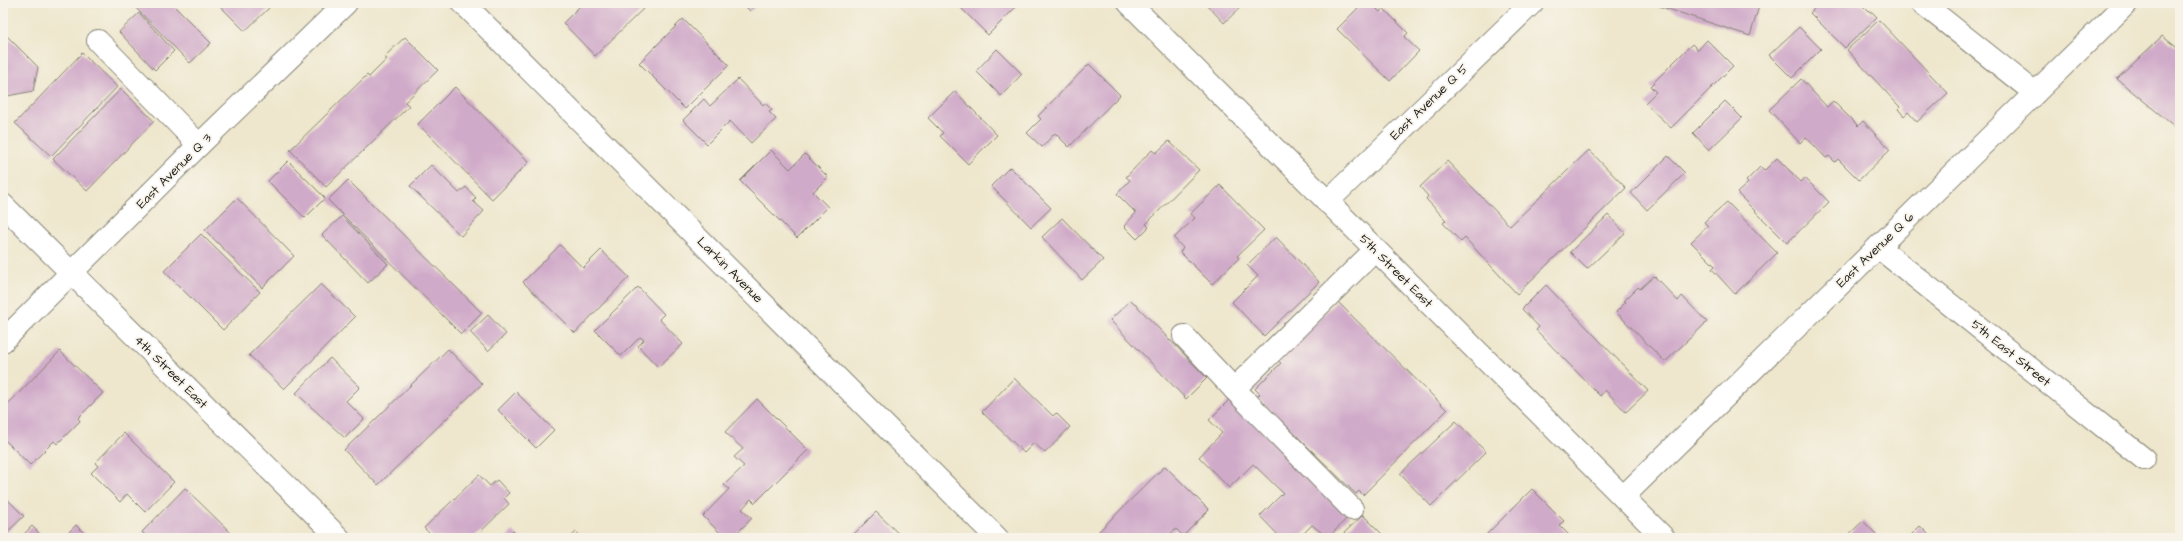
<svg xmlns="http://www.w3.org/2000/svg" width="2183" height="541" font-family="'Architects Daughter',sans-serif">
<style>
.building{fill:#d0aac9}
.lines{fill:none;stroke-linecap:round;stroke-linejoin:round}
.minor-casing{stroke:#858274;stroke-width:24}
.minor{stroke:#fff;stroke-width:22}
.labels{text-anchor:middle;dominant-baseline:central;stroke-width:3.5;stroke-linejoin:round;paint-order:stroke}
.street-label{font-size:13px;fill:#1c1c1c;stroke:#f7f3e8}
</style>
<rect width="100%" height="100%" fill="#f7f3e8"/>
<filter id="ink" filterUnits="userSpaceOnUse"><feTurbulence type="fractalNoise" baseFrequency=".025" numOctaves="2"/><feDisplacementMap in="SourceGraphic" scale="8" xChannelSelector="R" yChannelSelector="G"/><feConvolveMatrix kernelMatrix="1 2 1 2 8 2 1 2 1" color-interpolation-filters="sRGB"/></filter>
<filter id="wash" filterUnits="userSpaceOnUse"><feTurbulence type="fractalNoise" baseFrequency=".012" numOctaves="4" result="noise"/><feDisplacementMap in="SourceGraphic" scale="16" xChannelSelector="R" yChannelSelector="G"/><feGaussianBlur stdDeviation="0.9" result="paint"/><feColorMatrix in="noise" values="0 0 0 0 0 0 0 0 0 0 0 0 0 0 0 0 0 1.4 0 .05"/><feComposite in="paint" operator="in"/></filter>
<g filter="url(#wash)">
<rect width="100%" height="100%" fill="#eee7cd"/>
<g id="blocks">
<g class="building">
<path d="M 131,3 L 171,3 L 211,43 L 190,63 Z"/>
<path d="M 217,3 L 264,3 L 269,8 L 245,31 Z"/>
<path d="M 583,3 L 649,3 L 595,56 L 563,23 Z"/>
<path d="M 742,3 L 759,3 L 750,11 Z"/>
<path d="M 956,3 L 1016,3 L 1018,5 L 988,35 Z"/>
<path d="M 1205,3 L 1245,3 L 1224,23 Z"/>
<path d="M 1363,3 L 1371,3 L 1380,12 L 1383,8 L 1408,33 L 1404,37 L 1419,51 L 1390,81 L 1337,29 Z"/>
<path d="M 1650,3 L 1760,3 L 1750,36 Z"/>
<path d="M 1820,3 L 1860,3 L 1870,13 L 1872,12 L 1877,17 L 1845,48 L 1810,13 Z"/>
<path d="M 139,13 L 174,51 L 155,70 L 119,32 Z"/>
<path d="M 683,19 L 729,65 L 685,109 L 639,63 Z"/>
<path d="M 1879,20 L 1948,93 L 1917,122 L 1908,112 L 1904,116 L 1898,109 L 1900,107 L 1847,50 Z"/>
<path d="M 1799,27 L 1821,49 L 1792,78 L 1769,55 Z"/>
<path d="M 3,32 L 38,67 L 33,91 L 7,96 L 3,92 Z"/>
<path d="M 2162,36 L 2180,50 L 2180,131 L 2117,79 Z"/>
<path d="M 405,37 L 438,70 L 405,102 L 409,106 L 326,187 L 290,150 L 367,75 L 369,77 L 387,59 L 384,57 Z"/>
<path d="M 1707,40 L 1733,66 L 1671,128 L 1645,103 L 1656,92 L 1650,86 L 1692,44 L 1698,50 Z"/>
<path d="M 997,49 L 1022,74 L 1001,96 L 976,71 Z"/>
<path d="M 82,53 L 117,87 L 51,156 L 15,123 Z"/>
<path d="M 1089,64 L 1120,95 L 1069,147 L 1055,133 L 1042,147 L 1027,133 L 1041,119 L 1038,116 Z"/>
<path d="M 738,79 L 763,105 L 765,103 L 772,110 L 769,112 L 776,119 L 751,143 L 730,121 L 707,144 L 683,120 L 704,99 L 710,106 Z"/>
<path d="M 1801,79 L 1827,107 L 1833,101 L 1858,126 L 1863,121 L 1890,150 L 1859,180 L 1838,159 L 1835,162 L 1829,156 L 1826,158 L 1806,137 L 1800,143 L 1769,110 Z"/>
<path d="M 455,87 L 529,162 L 492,199 L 418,124 Z"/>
<path d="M 121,89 L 154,121 L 87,191 L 53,159 Z"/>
<path d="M 955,91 L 997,135 L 968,164 L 940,136 L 943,133 L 928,118 Z"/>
<path d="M 1725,101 L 1742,118 L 1709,150 L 1693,133 Z"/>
<path d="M 1169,141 L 1199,170 L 1146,224 L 1149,227 L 1137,239 L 1124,226 L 1136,213 L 1117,194 L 1130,180 L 1126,177 L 1152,150 L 1156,153 Z"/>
<path d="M 771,150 L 790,169 L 805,154 L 828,177 L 813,192 L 828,207 L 797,238 L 740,181 Z"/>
<path d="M 1589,150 L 1626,188 L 1517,294 L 1465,238 L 1461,242 L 1443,223 L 1446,220 L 1426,199 L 1428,196 L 1420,187 L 1447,161 L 1510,226 Z"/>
<path d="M 1668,156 L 1685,173 L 1647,210 L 1631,193 Z"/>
<path d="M 1777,158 L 1801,182 L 1805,178 L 1829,202 L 1787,243 L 1737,193 L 1748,183 L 1746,181 L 1760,167 L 1764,171 Z"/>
<path d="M 288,161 L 325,198 L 305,218 L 268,181 Z"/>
<path d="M 431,165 L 459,193 L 466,187 L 476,198 L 473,201 L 484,211 L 461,236 L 410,186 Z"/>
<path d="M 1010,167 L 1051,208 L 1031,227 L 991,186 Z"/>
<path d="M 348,180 L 482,313 L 461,334 L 328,200 Z"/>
<path d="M 1220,185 L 1264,230 L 1237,256 L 1239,258 L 1212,284 L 1180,252 L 1183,248 L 1174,238 L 1195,218 L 1190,214 Z"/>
<path d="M 237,198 L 294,256 L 262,288 L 205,230 Z"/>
<path d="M 1727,202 L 1777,253 L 1735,294 L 1712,269 L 1715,266 L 1691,242 L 1708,226 L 1704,222 Z"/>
<path d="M 1608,215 L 1625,233 L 1587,269 L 1570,252 Z"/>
<path d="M 342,216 L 388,264 L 368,283 L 322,235 Z"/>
<path d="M 1062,218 L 1103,260 L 1082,280 L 1042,237 Z"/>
<path d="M 201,234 L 260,292 L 223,330 L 164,271 Z"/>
<path d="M 1276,237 L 1319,282 L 1264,336 L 1232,302 L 1258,276 L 1247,265 Z"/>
<path d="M 560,245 L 583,268 L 601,250 L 629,277 L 575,333 L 523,282 Z"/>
<path d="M 1654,276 L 1678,301 L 1682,296 L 1707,322 L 1665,362 L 1616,312 L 1626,302 L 1624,301 L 1638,287 L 1640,289 Z"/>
<path d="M 321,284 L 355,317 L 284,389 L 249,355 Z"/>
<path d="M 1546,285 L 1648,391 L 1626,412 L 1605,390 L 1600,396 L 1536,330 L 1539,327 L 1522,309 Z"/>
<path d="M 638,287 L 664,314 L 659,319 L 683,344 L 658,367 L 638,346 L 644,340 L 640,337 L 621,356 L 595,330 Z"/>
<path d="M 1131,300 L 1207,378 L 1186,399 L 1110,320 Z"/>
<path d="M 1337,301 L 1447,410 L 1363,495 L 1359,491 L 1356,494 L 1257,397 L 1260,394 L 1255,389 L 1281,363 L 1278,361 Z"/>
<path d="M 488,315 L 506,334 L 488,351 L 470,332 Z"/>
<path d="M 448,349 L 482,384 L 378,485 L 344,450 Z"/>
<path d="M 60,351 L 103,393 L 78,418 L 80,421 L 57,444 L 54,441 L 30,465 L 3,438 L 3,409 Z"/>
<path d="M 330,358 L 360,387 L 346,401 L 364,419 L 345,438 L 296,393 Z"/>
<path d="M 1014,378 L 1053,416 L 1056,413 L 1070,427 L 1045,453 L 1034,443 L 1024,453 L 982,412 Z"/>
<path d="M 516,392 L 554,430 L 536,448 L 498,410 Z"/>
<path d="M 757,399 L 808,450 L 755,503 L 751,499 L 742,509 L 752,518 L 732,538 L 725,538 L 703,516 L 729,489 L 724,485 L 744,466 L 734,457 L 743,449 L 725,432 Z"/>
<path d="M 1230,399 L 1349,516 L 1328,538 L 1312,525 L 1299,538 L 1281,538 L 1260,516 L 1283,493 L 1253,464 L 1229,488 L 1199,457 L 1222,433 L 1209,420 Z"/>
<path d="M 1456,421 L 1486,452 L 1431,506 L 1400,474 Z"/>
<path d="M 124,433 L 174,482 L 145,512 L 127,494 L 120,502 L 91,473 L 98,466 L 95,463 Z"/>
<path d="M 1165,466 L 1209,510 L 1183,536 L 1176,529 L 1166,538 L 1092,538 Z"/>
<path d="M 479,475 L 490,486 L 497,480 L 509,493 L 504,498 L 509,504 L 474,538 L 434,538 L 424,528 Z"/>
<path d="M 185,488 L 231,533 L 227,538 L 148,538 L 142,532 Z"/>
<path d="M 1532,489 L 1564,521 L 1559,525 L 1572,538 L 1483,538 Z"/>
<path d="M 3,495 L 24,516 L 3,536 Z"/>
<path d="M 876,512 L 903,538 L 850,538 Z"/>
<path d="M 1363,515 L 1386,538 L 1345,538 L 1342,535 Z"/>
<path d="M 1863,521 L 1880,538 L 1845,538 Z"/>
<path d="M 76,525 L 89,538 L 63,538 Z"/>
<path d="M 32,526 L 44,538 L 26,538 L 23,535 Z"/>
<path d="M 1920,526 L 1932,538 L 1908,538 Z"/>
<path d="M 513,531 L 520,538 L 506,538 Z"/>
<path d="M 576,532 L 583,538 L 570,538 Z"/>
</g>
</g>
</g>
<g filter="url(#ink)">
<use href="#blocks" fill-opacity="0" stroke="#858274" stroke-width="1"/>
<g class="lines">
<defs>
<g id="minor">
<path d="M 463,3 L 997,538"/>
<path d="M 1129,3 L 1664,538"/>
<path d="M 1922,3 L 2035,93"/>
<path d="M 98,41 L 199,145"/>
<path d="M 1327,202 L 1532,3"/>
<path d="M 3,205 L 339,538"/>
<path d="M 1878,247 L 2144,459"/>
<path d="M 1184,336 L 1234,389"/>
<path d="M 3,341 L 199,145 L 346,3"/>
<path d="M 1623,497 L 2127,3"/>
<path d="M 1352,509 L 1234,389 L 1375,250"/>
</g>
</defs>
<use href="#minor" class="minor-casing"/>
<use href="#minor" class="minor"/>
</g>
</g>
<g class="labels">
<g class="street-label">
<text transform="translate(1429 102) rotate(-44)">East Avenue Q 5</text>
<text transform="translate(174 171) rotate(-45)">East Avenue Q 3</text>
<text transform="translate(1875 250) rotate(-44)">East Avenue Q 6</text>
<text transform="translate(730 270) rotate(45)">Larkin Avenue</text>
<text transform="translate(1396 271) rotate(45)">5th Street East</text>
<text transform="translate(2011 353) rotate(39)">5th East Street</text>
<text transform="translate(171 372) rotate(45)">4th Street East</text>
</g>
</g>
<rect width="2183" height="541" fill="none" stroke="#f7f3e8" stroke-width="16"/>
</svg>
